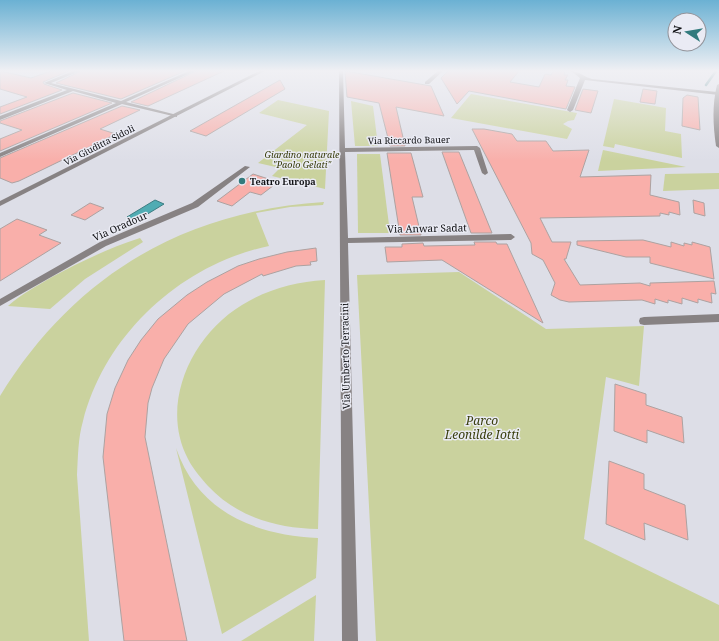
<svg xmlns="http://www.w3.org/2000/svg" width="719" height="641" font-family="'Noto Serif',serif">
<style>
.green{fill:#cad29e}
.water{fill:#50acb3;stroke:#3c7d83}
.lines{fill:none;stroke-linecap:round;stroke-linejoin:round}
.stream{stroke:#3c7d83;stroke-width:2.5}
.building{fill:#f9afaa;stroke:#ada2a1}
.minor{fill:#878283;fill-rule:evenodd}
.tertiary{fill:#878283;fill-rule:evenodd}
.poi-dot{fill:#327b7d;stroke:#eaebf4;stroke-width:1.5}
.labels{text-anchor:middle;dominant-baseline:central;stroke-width:3;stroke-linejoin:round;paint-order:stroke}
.far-street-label{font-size:9px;fill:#0f1013;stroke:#eaebf4}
.far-park-label{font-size:9px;font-style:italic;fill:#393e0c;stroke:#eaebf4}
.far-poi-label{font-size:9px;font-weight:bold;fill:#0f1013;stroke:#eaebf4;text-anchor:start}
.street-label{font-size:10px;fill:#0f1013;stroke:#eaebf4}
.near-park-label{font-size:12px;font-style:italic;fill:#393e0c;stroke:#eaebf4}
</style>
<rect width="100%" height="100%" fill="#dddee7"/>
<g class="green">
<path d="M 471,94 L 577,113 L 574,120 L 568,121 L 563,124 L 572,129 L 567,139 L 451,118 Z"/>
<path d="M 614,99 L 666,108 L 665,131 L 681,134 L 682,158 L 615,144 L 614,148 L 603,146 Z"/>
<path d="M 278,100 L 329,111 L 325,189 L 272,176 L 280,168 L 258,163 L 307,125 L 259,113 Z"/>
<path d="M 351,101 L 373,106 L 378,146 L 355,146 Z"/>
<path d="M 603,150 L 686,167 L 598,171 Z"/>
<path d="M 357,154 L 380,154 L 390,233 L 358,233 Z"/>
<path d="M 719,173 L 719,189 L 663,191 L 665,174 Z"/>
<path d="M 324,202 L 323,205 L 290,207 L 256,213 L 269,246 C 182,264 105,334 83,421 C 78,438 78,457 77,475 L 89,641 L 0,641 L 0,396 C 74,276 183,211 324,202 Z"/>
<path d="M 140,238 L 143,242 L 85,279 L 50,309 L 8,306 C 21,294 37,286 52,277 C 80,262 109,248 140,238 Z"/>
<path d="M 459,272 L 546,329 L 644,326 L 639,386 L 606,377 L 584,539 L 719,605 L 719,641 L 376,641 L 357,275 Z"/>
<path d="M 325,280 L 318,529 C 276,528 237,517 208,486 C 201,478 193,469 188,459 C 159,404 192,335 242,305 C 268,289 295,282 325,280 Z"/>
<path d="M 176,448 C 198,512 255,535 318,538 L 316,578 L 222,634 Z"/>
<path d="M 316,595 L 314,641 L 241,641 Z"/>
</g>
<path class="water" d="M 155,200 L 164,204 L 136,221 L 127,217 Z"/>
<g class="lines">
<path class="stream" d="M 706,85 L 716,71"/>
</g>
<g class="building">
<path d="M 0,71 L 31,78 L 51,71 L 69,71 L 43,82 L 44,84 L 62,90 L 0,114 L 0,107 L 27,97 L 0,89 Z"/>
<path d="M 81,71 L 185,71 L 121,99 L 56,83 Z"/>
<path d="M 196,71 L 224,71 L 148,106 L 131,102 Z"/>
<path d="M 345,71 L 431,86 L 444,116 L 396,107 L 405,146 L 390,146 L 379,103 L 347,97 Z"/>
<path d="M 448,71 L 519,71 L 510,82 L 539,87 L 545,74 L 551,75 L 553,71 L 565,71 L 564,75 L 568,75 L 565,80 L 568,80 L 566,86 L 575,87 L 566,109 L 469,91 L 457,104 L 441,78 Z"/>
<path d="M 280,80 L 285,89 L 206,136 L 190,131 Z"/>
<path d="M 583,89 L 598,91 L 591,113 L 575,110 Z"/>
<path d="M 643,89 L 657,91 L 655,104 L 640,102 Z"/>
<path d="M 73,93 L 112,103 L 0,151 L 0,139 L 22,130 L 0,123 L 0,121 Z"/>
<path d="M 687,95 L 698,97 L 700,130 L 682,126 L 683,98 Z"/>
<path d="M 122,106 L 140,110 L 100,129 L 116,134 L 19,181 L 12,183 L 0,178 L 0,158 Z"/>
<path d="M 472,129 L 484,129 L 512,134 L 517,141 L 546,141 L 553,151 L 589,150 L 580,177 L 651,175 L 650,195 L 679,202 L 680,215 L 669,212 L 669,215 L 660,213 L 660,216 L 540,218 L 552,242 L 571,242 L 566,259 L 564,259 L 580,285 L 640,283 L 650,286 L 650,283 L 714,281 L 716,294 L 711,293 L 712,303 L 698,299 L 698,303 L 682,298 L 682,304 L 668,300 L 668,303 L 655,299 L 655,304 L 642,300 L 569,302 L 560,300 L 551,295 L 555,283 L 543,260 L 532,254 L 531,243 Z"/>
<path d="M 442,152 L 459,152 L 492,233 L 471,233 Z"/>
<path d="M 387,153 L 411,153 L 423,197 L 412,197 L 421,235 L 400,235 Z"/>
<path d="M 253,174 L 278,182 L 261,195 L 250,192 L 232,206 L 217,201 Z"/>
<path d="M 693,200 L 704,203 L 705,216 L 694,213 Z"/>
<path d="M 90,203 L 104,208 L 85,220 L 71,215 Z"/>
<path d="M 17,219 L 47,230 L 39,235 L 61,243 L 0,281 L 0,229 Z"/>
<path d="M 643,240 L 671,247 L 671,242 L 684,246 L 684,243 L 692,245 L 692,242 L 710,247 L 714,279 L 650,263 L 650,257 L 626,257 L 577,245 L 577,241 Z"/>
<path d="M 474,242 L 496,242 L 497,244 L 507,244 L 543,323 L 442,260 L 387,262 L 385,247 L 402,247 L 402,244 L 423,243 L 424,246 L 475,245 Z"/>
<path d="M 316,248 L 317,261 L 310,262 L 311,265 L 296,266 L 263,276 L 262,274 L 224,294 L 188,324 L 164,359 L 152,388 L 148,403 L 145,437 L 187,641 L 124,641 L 103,457 L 107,414 L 115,388 L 128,360 L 141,340 L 158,319 L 187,295 L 207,282 L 238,266 L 259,259 L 287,252 Z"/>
<path d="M 615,384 L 646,394 L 646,405 L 682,417 L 684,443 L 647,430 L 647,443 L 614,431 Z"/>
<path d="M 609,461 L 644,474 L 644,489 L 685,505 L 688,540 L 644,523 L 645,540 L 606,524 Z"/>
</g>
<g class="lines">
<g class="minor">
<path d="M 73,71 L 80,71 L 51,83 L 121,101 L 189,71 L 195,71 L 126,102 L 177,115 L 177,117 L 122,104 L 0,157 L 0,153 L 116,103 L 73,91 L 0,120 L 0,116 L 67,90 L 44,83 Z"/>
<path d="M 339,71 L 343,71 L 345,148 L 477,146 L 480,148 L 488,173 L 485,175 L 482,173 L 474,150 L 345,152 L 348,238 L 511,234 L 515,237 L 511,240 L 348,243 L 358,641 L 342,641 Z"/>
<path d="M 438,71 L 443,71 L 429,84 L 425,84 L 425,82 Z"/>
<path d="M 571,71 C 579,71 584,77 592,79 L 717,92 L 719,95 L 585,80 L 573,110 L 570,112 L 567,110 L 580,78 Z"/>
<path d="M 245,166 L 250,167 L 198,207 L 106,246 L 0,306 L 0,299 L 100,242 L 192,203 Z"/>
<path d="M 719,314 L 719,322 L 644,325 L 640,324 L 639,321 L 640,318 L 644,317 Z"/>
</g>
<g class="tertiary">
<path d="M 259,71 L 265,71 L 0,206 L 0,201 Z"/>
<path d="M 719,84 L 719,148 L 716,146 C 713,125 712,105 717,85 Z"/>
</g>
</g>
<linearGradient id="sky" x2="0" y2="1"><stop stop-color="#6bb1d3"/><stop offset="0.44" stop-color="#f0f0f4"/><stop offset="1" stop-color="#f0f0f4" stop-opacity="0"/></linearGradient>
<rect width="719" height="161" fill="url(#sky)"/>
<circle class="poi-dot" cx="242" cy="181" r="4"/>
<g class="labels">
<g class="far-street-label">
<text transform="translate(409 140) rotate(-1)">Via Riccardo Bauer</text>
<text transform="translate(99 145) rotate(-27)">Via Giuditta Sidoli</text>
</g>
<g class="far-park-label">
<text x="302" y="154">Giardino naturale<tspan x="302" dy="10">"Paolo Gelati"</tspan></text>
</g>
<g class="far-poi-label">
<text x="250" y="181">Teatro Europa</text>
</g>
<g class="street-label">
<text transform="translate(120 226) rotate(-24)">Via Oradour</text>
<text transform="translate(427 228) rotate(-1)">Via Anwar Sadat</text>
<text transform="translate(345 356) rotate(-91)">Via Umberto Terracini</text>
</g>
<g class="near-park-label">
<text x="482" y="420">Parco<tspan x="482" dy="14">Leonilde Iotti</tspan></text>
</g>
</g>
<g transform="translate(687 32) rotate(282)"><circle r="19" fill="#eaebf4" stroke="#92939a"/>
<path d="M0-3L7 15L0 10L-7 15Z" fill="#327b7d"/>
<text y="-6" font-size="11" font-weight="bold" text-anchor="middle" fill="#0f1013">N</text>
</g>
</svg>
